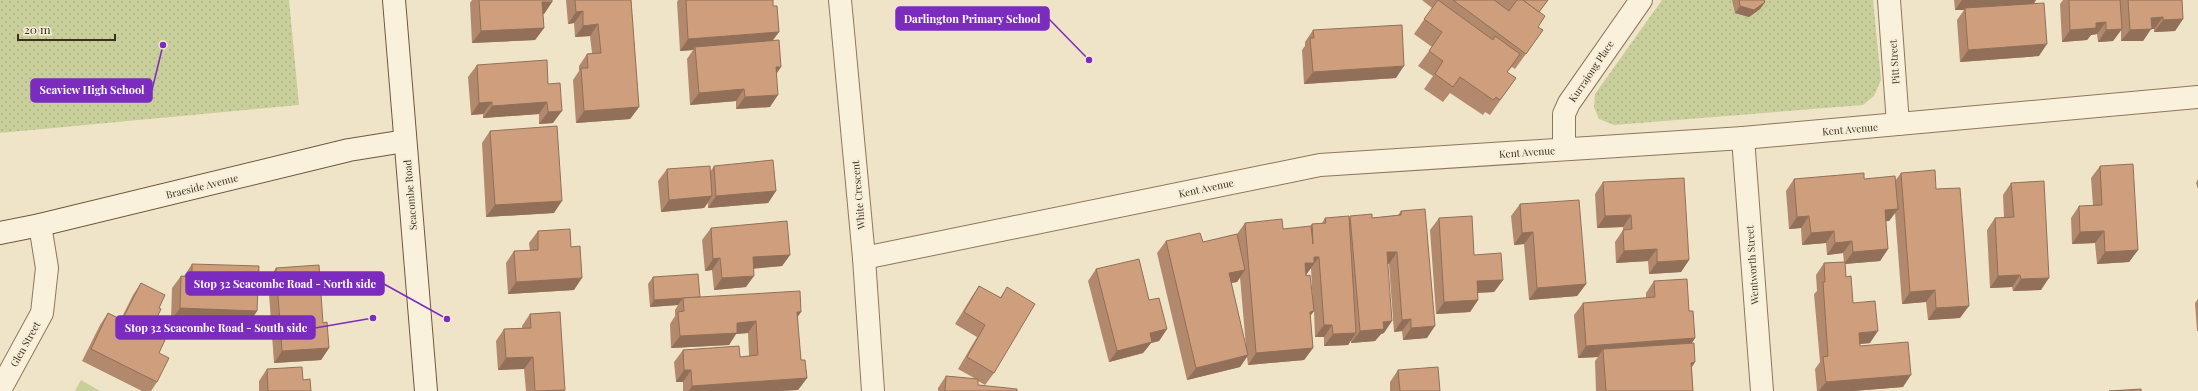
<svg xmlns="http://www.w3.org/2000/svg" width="2198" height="391" font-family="'Playfair Display',serif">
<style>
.green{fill:#c9cf9b}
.park{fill:url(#park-dots)}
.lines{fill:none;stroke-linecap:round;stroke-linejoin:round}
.street-casing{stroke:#8d765c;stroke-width:24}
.secondary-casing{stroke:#6f573f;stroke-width:24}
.street{stroke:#faf1dc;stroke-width:22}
.secondary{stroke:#faf1dc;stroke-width:22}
.wall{fill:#b2896c;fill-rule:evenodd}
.shaded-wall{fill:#916f58}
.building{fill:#cf9f7d;stroke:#916f58}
.labels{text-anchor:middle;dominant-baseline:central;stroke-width:4;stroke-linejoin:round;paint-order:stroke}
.street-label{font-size:10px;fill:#3d2e20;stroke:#f7eed8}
.leader{fill:none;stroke:#7b2cbf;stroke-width:1.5}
.callout-dot{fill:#7b2cbf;stroke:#f7eed8;stroke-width:1.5}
.callout{fill:#7b2cbf;stroke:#7b2cbf;stroke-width:1.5}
.callout-label{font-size:11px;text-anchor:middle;font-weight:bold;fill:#fff}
</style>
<defs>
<pattern id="park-dots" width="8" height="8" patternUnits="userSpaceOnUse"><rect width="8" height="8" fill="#c9cf9b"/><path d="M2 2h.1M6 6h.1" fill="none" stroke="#aeb285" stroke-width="1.8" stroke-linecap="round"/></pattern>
</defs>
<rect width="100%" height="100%" fill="#f0e4c8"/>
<path class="green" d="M 81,380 L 100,391 L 75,391 Z"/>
<g class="park">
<path d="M 0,0 L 289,0 L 299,105 L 0,133 Z"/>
<path d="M 1662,0 L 1873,0 L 1881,80 L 1874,96 L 1863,105 L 1614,125 L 1599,119 L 1594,107 L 1595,94 Z"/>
</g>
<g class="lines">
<defs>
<g id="street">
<path d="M 840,0 L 864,258 L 873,391"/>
<path d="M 1889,0 L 1898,124"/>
<path d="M 1743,138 L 1762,391"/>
<path d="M 1564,149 L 1564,114 L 1569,103 L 1641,0"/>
<path d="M 864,258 L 1320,165 L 1743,138 L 2198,97"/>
<path d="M 0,390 L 42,313 L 47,268 L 40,225"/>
</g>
<g id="secondary">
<path d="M 394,0 L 426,391"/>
<path d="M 0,233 L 40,225 L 349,150 L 405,141"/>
</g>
</defs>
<use href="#street" class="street-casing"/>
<use href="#secondary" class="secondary-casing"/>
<use href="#street" class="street"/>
<use href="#secondary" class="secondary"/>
</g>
<g class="wall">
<path d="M 472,0 L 552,0 L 552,2 L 544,14 L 543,14 L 544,28 L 535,40 L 472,43 L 470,3 Z"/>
<path d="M 566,0 L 631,0 L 639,107 L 630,119 L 576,123 L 573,80 L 579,71 L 579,66 L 587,54 L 592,53 L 590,36 L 575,37 L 574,23 L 568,24 Z"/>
<path d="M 678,0 L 773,0 L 773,6 L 779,32 L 772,41 L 777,73 L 770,107 L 736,109 L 736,101 L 690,105 L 687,59 L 693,50 L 680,51 L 677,2 Z"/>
<path d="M 1422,0 L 1548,0 L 1539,12 L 1538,27 L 1543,30 L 1515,69 L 1512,67 L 1507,72 L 1516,78 L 1490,115 L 1485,112 L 1483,115 L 1450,93 L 1443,102 L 1424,89 L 1433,76 L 1418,66 L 1432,47 L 1414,34 L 1432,8 Z"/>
<path d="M 1732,0 L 1764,0 L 1765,2 L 1760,9 L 1749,17 L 1735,13 Z"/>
<path d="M 1954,0 L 2036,0 L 2034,4 L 2039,56 L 1960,62 L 1957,20 L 1964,10 L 1955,10 Z"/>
<path d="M 2063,0 L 2182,0 L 2183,19 L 2175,31 L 2154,32 L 2154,29 L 2151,29 L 2143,41 L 2121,41 L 2121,30 L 2113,41 L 2098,42 L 2097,34 L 2091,35 L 2087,40 L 2062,42 L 2060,4 Z"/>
<path d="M 1313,30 L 1396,78 L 1304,84 L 1302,50 L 1305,46 L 1305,42 Z"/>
<path d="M 477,65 L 548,84 L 553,123 L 539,124 L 539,114 L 483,118 L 483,114 L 471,115 L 468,77 Z"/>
<path d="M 490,131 L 554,213 L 486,217 L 482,143 Z"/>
<path d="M 714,166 L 776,191 L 768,203 L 708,208 L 708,203 L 704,208 L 661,212 L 658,181 L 667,169 L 710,172 Z"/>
<path d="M 2100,166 L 2138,250 L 2129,262 L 2097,264 L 2095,243 L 2072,244 L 2071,218 L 2079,206 L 2093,206 L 2091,178 Z"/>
<path d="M 1901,173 L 1936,189 L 1960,318 L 1928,320 L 1926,302 L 1902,304 L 1895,213 L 1889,221 L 1886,221 L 1888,249 L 1880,261 L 1845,264 L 1846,277 L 1853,303 L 1870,343 L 1860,344 L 1860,346 L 1903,387 L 1853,391 L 1817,391 L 1815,369 L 1820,362 L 1814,294 L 1817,291 L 1816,275 L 1824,263 L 1844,262 L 1843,253 L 1827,255 L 1826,243 L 1802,245 L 1801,228 L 1789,229 L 1786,191 L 1794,179 L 1864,179 L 1895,181 Z"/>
<path d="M 2198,179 L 2198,189 L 2196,183 Z"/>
<path d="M 1603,182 L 1689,260 L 1681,272 L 1649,274 L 1648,261 L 1616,263 L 1615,242 L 1623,230 L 1623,227 L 1597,228 L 1595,194 Z"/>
<path d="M 2011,183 L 2041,290 L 2013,291 L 2012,287 L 1990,288 L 1987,230 L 1995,218 L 2004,218 L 2003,195 Z"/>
<path d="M 1520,204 L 1586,284 L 1577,296 L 1529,300 L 1524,244 L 1514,245 L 1511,216 Z"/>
<path d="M 1401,211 L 1427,338 L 1403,340 L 1402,331 L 1394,332 L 1389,264 L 1388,264 L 1384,333 L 1381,334 L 1375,341 L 1351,343 L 1351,340 L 1348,345 L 1324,346 L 1324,337 L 1315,337 L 1314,311 L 1310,316 L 1313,348 L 1304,360 L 1248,365 L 1247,357 L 1240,367 L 1187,380 L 1157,253 L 1166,241 L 1203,242 L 1237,234 L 1245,223 L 1283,229 L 1310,227 L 1312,224 L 1322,223 L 1325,218 L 1349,218 L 1350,216 L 1372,218 L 1398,215 ZM 1310,269 L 1311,269 L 1313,307 L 1306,275 ZM 1240,277 L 1246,347 L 1231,283 L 1237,282 Z"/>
<path d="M 1439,218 L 1474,255 L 1503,280 L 1494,292 L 1478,293 L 1478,300 L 1470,312 L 1436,314 L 1430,230 Z"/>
<path d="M 711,228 L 790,255 L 782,266 L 753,269 L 746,287 L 714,290 L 712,270 L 705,271 L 702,240 Z"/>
<path d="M 538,231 L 571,247 L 574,290 L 508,294 L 506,263 L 514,251 L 530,251 L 529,243 Z"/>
<path d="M 192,264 L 257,311 L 249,323 L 171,320 L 172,288 L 181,276 L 184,276 Z"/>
<path d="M 276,268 L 323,323 L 329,348 L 321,360 L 274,363 L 268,280 Z"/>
<path d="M 1096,269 L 1149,300 L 1167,329 L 1159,341 L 1151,343 L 1143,353 L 1109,362 L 1088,281 Z"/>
<path d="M 653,277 L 700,297 L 797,317 L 801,360 L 807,378 L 798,390 L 778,391 L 683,391 L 683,382 L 676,382 L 674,362 L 683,350 L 740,357 L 749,356 L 748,333 L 736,334 L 729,345 L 671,348 L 670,324 L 675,316 L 675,310 L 678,305 L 650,307 L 648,284 Z"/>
<path d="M 1654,281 L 1689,311 L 1695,338 L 1692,343 L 1695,362 L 1692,367 L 1693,391 L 1596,391 L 1595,361 L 1598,357 L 1578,358 L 1574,315 L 1583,303 L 1646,298 L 1646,293 Z"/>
<path d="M 141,283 L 159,308 L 150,332 L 159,353 L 157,382 L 151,391 L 142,391 L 82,361 L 100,325 L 108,313 L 121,319 L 133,295 Z"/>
<path d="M 979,286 L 1000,298 L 1007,287 L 994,373 L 985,385 L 978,381 L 978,385 L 1017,391 L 938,391 L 938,388 L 946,376 L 976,379 L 958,369 L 977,337 L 955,324 L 971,298 Z"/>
<path d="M 2198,299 L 2198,331 L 2197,331 L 2195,303 Z"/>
<path d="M 530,314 L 565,391 L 526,391 L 524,369 L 498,370 L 496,341 L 504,329 L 522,328 L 522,326 Z"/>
<path d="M 267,369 L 303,380 L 311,391 L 259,391 L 259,381 Z"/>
<path d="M 1398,370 L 1440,391 L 1390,391 L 1390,382 Z"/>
</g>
<g class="shaded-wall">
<path d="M 1962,0 L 2036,0 L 2032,5 L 1965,8 L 1964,10 L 1955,10 Z"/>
<path d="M 542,2 L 552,2 L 544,14 L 534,14 Z"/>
<path d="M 1765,2 L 1760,9 L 1749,17 L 1735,13 L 1740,6 Z"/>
<path d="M 583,11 L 574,23 L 568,24 L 576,12 Z"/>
<path d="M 2163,17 L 2154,29 L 2151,29 L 2143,41 L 2121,41 L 2130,30 L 2151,18 Z"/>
<path d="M 2183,19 L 2175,31 L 2154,32 L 2163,20 Z"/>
<path d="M 2106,22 L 2097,34 L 2091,35 L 2087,40 L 2062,42 L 2070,30 L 2096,23 Z"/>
<path d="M 598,24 L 590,36 L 575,37 L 583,26 Z"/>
<path d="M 544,28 L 535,40 L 472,43 L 481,31 Z"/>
<path d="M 2122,29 L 2113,41 L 2098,42 L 2106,30 Z"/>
<path d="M 779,32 L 770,44 L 695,47 L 693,50 L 680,51 L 688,39 Z"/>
<path d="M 2047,44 L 2039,56 L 1960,62 L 1968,50 Z"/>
<path d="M 1404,66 L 1396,78 L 1304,84 L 1313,72 Z"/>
<path d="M 776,67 L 781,67 L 773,79 Z"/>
<path d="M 744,89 L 736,101 L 690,105 L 699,93 Z"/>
<path d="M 778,95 L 770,107 L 736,109 L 745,97 Z"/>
<path d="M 492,102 L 483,114 L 471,115 L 479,103 Z"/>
<path d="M 547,102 L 539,114 L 483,118 L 492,106 Z"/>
<path d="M 639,107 L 630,119 L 576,123 L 584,111 Z"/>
<path d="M 562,111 L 553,123 L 539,124 L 548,112 Z"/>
<path d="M 776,191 L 768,203 L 708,208 L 716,196 Z"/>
<path d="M 712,196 L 704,208 L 661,212 L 669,200 Z"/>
<path d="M 562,201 L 554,213 L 486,217 L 495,205 Z"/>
<path d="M 1898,209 L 1889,221 L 1877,222 L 1885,210 Z"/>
<path d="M 1631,215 L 1623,227 L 1597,228 L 1605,216 Z"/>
<path d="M 1809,216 L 1801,228 L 1789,229 L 1797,217 Z"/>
<path d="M 1834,231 L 1826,243 L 1802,245 L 1811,233 Z"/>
<path d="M 2104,231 L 2095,243 L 2072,244 L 2080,232 Z"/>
<path d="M 1533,232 L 1524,244 L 1514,245 L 1522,233 Z"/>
<path d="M 1852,241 L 1843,253 L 1827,255 L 1835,243 Z"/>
<path d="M 1657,249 L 1648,261 L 1616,263 L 1624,251 Z"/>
<path d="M 1888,249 L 1880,261 L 1844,264 L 1853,252 Z"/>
<path d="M 2138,250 L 2129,262 L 2097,264 L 2105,252 Z"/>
<path d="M 1387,252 L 1397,252 L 1389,264 L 1383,264 Z"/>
<path d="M 790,255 L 782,266 L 744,269 L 753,257 Z"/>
<path d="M 1314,257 L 1319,257 L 1306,275 L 1305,263 Z"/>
<path d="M 720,258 L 712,270 L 705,271 L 713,259 Z"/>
<path d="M 1689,260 L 1681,272 L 1649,274 L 1657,262 Z"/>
<path d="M 1245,270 L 1237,282 L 1220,285 L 1229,273 Z"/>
<path d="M 2020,275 L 2012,287 L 1990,288 L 1998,276 Z"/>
<path d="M 754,276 L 746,287 L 714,290 L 722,278 Z"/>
<path d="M 582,278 L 574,290 L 508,294 L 516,282 Z"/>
<path d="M 2049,278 L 2041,290 L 2013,291 L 2021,279 Z"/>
<path d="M 1503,280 L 1494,292 L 1469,293 L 1477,281 Z"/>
<path d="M 1586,284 L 1577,296 L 1529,300 L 1537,288 Z"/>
<path d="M 1935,290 L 1926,302 L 1902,304 L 1910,292 Z"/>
<path d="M 683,298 L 678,305 L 650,307 L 654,300 Z"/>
<path d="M 1478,300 L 1470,312 L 1436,314 L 1444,302 Z"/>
<path d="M 1969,306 L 1960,318 L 1928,320 L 1936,308 Z"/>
<path d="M 180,308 L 257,311 L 249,323 L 171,320 Z"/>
<path d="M 1314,311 L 1305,323 L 1310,312 Z"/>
<path d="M 797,312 L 801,312 L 793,324 Z"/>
<path d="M 1411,319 L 1402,331 L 1394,332 L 1402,320 Z"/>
<path d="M 756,321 L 748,333 L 736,334 L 729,345 L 671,348 L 680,336 L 737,323 Z"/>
<path d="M 1392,321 L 1384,333 L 1381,334 L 1375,341 L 1351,343 L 1360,331 L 1383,322 Z"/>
<path d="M 1324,325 L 1332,325 L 1324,337 L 1315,337 Z"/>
<path d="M 1435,326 L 1427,338 L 1403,340 L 1411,328 Z"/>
<path d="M 1167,329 L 1159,341 L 1151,343 L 1143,353 L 1109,362 L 1117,351 L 1150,333 Z"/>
<path d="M 1878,331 L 1870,343 L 1851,345 L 1859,333 Z"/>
<path d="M 1356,333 L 1348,345 L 1324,346 L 1333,334 Z"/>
<path d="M 1695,338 L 1687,350 L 1603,349 L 1598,357 L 1578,358 L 1586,346 Z"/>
<path d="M 329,348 L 321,360 L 274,363 L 282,351 Z"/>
<path d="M 1313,348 L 1304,360 L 1248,365 L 1256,353 Z"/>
<path d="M 1248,355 L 1240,367 L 1187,380 L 1196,368 Z"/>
<path d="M 533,357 L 524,369 L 498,370 L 506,358 Z"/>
<path d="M 1695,362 L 1687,374 L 1691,363 Z"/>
<path d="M 684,370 L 691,370 L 683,382 L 676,382 Z"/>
<path d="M 1911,375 L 1903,387 L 1853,391 L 1819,391 L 1826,382 Z"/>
<path d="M 807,378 L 798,390 L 778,391 L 689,391 L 692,386 Z"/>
</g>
<g class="building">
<path d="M 479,0 L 552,0 L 552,2 L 542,2 L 544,28 L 481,31 Z"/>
<path d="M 575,0 L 631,0 L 639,107 L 584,111 L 581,68 L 588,68 L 587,54 L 601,53 L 598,24 L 583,26 L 583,11 L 576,12 Z"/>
<path d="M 686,0 L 773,0 L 773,6 L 777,6 L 779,32 L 688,39 Z"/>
<path d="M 1438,0 L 1493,40 L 1495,36 L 1520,54 L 1507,72 L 1516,78 L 1500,100 L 1496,97 L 1493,100 L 1460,77 L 1453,87 L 1435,74 L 1443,61 L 1429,51 L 1442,32 L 1424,19 Z"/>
<path d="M 1453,0 L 1494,0 L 1509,11 L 1517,0 L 1523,0 L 1545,16 L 1538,27 L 1543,30 L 1526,54 Z"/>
<path d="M 1523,0 L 1548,0 L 1539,12 Z"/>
<path d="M 1739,0 L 1764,0 L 1765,2 L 1754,10 L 1740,6 Z"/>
<path d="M 2069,0 L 2120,0 L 2122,29 L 2106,30 L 2106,22 L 2096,23 L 2096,28 L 2070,30 Z"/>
<path d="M 2128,0 L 2182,0 L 2183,19 L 2163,20 L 2163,17 L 2151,18 L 2152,29 L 2130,30 Z"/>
<path d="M 2044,3 L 2047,44 L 1968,50 L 1965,8 Z"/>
<path d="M 1402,25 L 1404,66 L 1313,72 L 1310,38 L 1314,38 L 1313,30 Z"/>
<path d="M 779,40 L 781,67 L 776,67 L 778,95 L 745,97 L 744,89 L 699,93 L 695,47 Z"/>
<path d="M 547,60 L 548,84 L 560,83 L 562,111 L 548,112 L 547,102 L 492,106 L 492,102 L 479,103 L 477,65 Z"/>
<path d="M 557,126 L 562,201 L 495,205 L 490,131 Z"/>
<path d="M 773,160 L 776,191 L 716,196 L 714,166 Z"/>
<path d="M 2133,164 L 2138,250 L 2105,252 L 2104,231 L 2080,232 L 2079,206 L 2102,205 L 2100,166 Z"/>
<path d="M 710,166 L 712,196 L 669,200 L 667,169 Z"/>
<path d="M 1935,170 L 1936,189 L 1960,188 L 1969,306 L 1936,308 L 1935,290 L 1910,292 L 1901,173 Z"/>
<path d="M 1864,173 L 1864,179 L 1895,176 L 1898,209 L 1885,210 L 1888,249 L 1853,252 L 1852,241 L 1835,243 L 1834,231 L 1811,233 L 1809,216 L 1797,217 L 1794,179 Z"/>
<path d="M 1684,178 L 1689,260 L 1657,262 L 1657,249 L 1624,251 L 1623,230 L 1632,229 L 1631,215 L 1605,216 L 1603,182 Z"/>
<path d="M 2044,181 L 2049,278 L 2021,279 L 2020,275 L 1998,276 L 1995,218 L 2014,217 L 2011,183 Z"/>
<path d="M 1579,200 L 1586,284 L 1537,288 L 1533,232 L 1522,233 L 1520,204 Z"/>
<path d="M 1425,209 L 1435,326 L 1411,328 L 1411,319 L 1402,320 L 1397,252 L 1387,252 L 1392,321 L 1383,322 L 1384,329 L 1360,331 L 1350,216 L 1372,214 L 1372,218 L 1401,215 L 1401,211 Z"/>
<path d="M 1349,216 L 1356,333 L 1333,334 L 1332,325 L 1324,325 L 1319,257 L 1314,257 L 1314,263 L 1305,263 L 1306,276 L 1310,275 L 1314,311 L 1310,312 L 1313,348 L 1256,353 L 1245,223 L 1282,219 L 1283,229 L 1311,226 L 1313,244 L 1312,224 L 1326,223 L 1325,218 Z"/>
<path d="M 1472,216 L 1474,255 L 1501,253 L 1503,280 L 1477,281 L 1478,300 L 1444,302 L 1439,218 Z"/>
<path d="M 787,221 L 790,255 L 753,257 L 754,276 L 722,278 L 720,258 L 713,259 L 711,228 Z"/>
<path d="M 570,229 L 571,247 L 580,246 L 582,278 L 516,282 L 514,251 L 538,250 L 538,231 Z"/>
<path d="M 1200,233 L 1203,242 L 1237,234 L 1245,270 L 1229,273 L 1248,355 L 1196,368 L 1166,241 Z"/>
<path d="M 1139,259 L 1149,300 L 1159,298 L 1167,329 L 1150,333 L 1152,342 L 1117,351 L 1096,269 Z"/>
<path d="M 1845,262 L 1846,277 L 1851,276 L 1853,303 L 1875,301 L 1878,331 L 1859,333 L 1860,346 L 1908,342 L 1911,375 L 1826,382 L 1823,357 L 1828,356 L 1823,282 L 1825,282 L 1824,263 Z"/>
<path d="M 192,264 L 259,266 L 257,311 L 180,308 L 181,276 L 192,277 Z"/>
<path d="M 319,265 L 323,323 L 327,322 L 329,348 L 282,351 L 276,268 Z"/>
<path d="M 698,274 L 700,297 L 654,300 L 653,277 Z"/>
<path d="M 1687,279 L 1689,311 L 1693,311 L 1695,338 L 1586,346 L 1583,303 L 1655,297 L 1654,281 Z"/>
<path d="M 141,283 L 165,295 L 159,308 L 161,309 L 150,332 L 165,340 L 159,353 L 169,358 L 157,382 L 91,349 L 108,313 L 122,320 Z"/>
<path d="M 979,286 L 1001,298 L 1007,287 L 1035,304 L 994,373 L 967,357 L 985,325 L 964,312 Z"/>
<path d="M 800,291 L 801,312 L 797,312 L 801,360 L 805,360 L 807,378 L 692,386 L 691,370 L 684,370 L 683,350 L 739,346 L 740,357 L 758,355 L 756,321 L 737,323 L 737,333 L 680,336 L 678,312 L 684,311 L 683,298 Z"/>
<path d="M 560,312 L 565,390 L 535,391 L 533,357 L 506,358 L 504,329 L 531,328 L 530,314 Z"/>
<path d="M 1694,343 L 1695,362 L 1691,363 L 1693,391 L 1606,391 L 1603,349 Z"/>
<path d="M 302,367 L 303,380 L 310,379 L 311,391 L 268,391 L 267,369 Z"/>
<path d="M 1438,367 L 1440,391 L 1400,391 L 1398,370 Z"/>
<path d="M 946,376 L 978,379 L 978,385 L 1017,389 L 1017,391 L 945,391 Z"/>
<path d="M 2141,389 L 2141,391 L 2109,391 Z"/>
</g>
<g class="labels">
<g class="street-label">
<text transform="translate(1894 62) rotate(-94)">Pitt Street</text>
<text transform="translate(1591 71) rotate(-56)">Kurrajong Place</text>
<text transform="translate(1850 129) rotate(-5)">Kent Avenue</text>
<text transform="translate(1527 152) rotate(-4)">Kent Avenue</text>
<text transform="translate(202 186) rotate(-14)">Braeside Avenue</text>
<text transform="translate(1206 188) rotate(-12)">Kent Avenue</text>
<text transform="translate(410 195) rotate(-95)">Seacombe Road</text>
<text transform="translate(858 195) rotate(-95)">White Crescent</text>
<text transform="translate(1752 265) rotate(-94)">Wentworth Street</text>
<text transform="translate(25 344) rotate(-61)">Glen Street</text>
</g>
</g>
<path class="leader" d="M1089 60L1049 19M163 45L152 90M447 319L384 284M373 318L315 328"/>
<g class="callout-dot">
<circle cx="1089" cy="60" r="4"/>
<circle cx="163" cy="45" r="4"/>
<circle cx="447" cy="319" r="4"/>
<circle cx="373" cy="318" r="4"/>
</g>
<g class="callout">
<rect x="896" y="7" width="153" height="23" rx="4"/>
<rect x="31" y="79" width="121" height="23" rx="4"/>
<rect x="186" y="272" width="198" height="23" rx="4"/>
<rect x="116" y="316" width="199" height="23" rx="4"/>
</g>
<g class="callout-label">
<text x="972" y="23">Darlington Primary School</text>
<text x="92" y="94">Seaview High School</text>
<text x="285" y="288">Stop 32 Seacombe Road - North side</text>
<text x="216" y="332">Stop 32 Seacombe Road - South side</text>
</g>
<path d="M18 34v6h97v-6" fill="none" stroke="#3d2e20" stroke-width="2"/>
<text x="24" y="34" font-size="12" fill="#3d2e20" stroke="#f7eed8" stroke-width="3" paint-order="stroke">20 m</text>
</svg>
